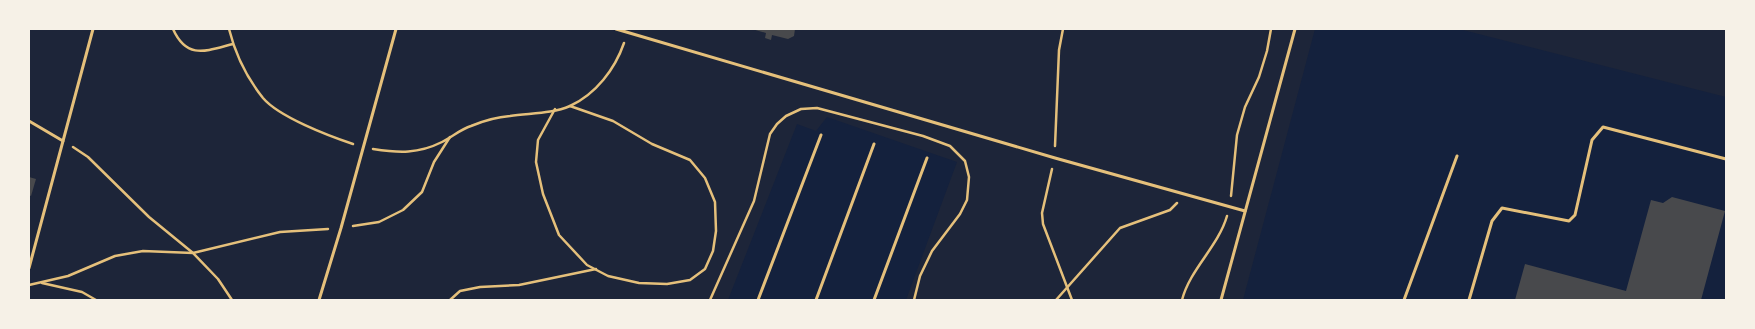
<svg xmlns="http://www.w3.org/2000/svg" width="1755" height="329" font-family="'Open Sans',sans-serif">
<style>
.green{fill:#1d2539}
.building{fill:#48494c}
.lines{fill:none;stroke-linecap:round;stroke-linejoin:round}
.path{stroke:#e5c07b;stroke-width:2.5}
.service{stroke:#e5c07b;stroke-width:3}
</style>
<rect width="100%" height="100%" fill="#14213d"/>
<g class="green">
<path d="M 29,29 L 1315,29 L 1243,300 L 906,300 L 957,162 L 827,117 L 816,131 L 797,124 L 728,300 L 29,300 Z"/>
<path d="M 1459,29 L 1726,29 L 1726,97 Z"/>
</g>
<g class="building">
<path d="M 752,29 L 795,29 L 794,36 L 788,39 L 772,35 L 771,40 L 765,38 L 766,33 Z"/>
<path d="M 29,177 L 36,179 L 31,196 L 29,195 Z"/>
<path d="M 1672,197 L 1725,211 L 1701,300 L 1515,300 L 1525,264 L 1626,291 L 1651,200 L 1663,203 Z"/>
</g>
<g class="lines">
<g class="path">
<path d="M 173,29 C 187,60 206,51 233,44"/>
<path d="M 229,29 C 235,53 247,78 263,98 C 279,117 329,136 353,144"/>
<path d="M 555,109 L 538,140 L 536,162 L 543,194 L 559,235 L 587,265 L 608,276 L 639,283 L 667,284 L 690,280 L 705,269 L 713,251 L 716,231 L 715,202 L 705,178 L 690,160 L 652,144 L 613,121 L 570,106"/>
<path d="M 1055,146 L 1059,50 L 1063,29"/>
<path d="M 73,147 L 88,157 L 149,217 L 193,253 L 218,279 L 232,300"/>
<path d="M 373,149 C 399,153 418,154 442,142 C 452,137 461,129 471,126 C 483,121 497,117 510,116 C 529,113 552,114 570,106 C 596,94 615,69 624,43"/>
<path d="M 1052,169 L 1042,213 L 1043,224 L 1072,300"/>
<path d="M 1231,196 L 1237,135 L 1245,107 L 1259,77 L 1267,51 L 1271,29"/>
<path d="M 353,226 L 379,222 L 403,210 L 422,192 L 434,162 L 450,137"/>
<path d="M 42,283 L 82,292 L 96,300"/>
<path d="M 29,285 L 68,276 L 115,256 L 143,251 L 193,253 L 280,232 L 328,229"/>
<path d="M 450,300 L 460,291 L 480,287 L 519,285 L 596,269"/>
<path d="M 710,300 L 754,201 L 770,134 L 777,124 L 786,116 L 801,109 L 817,108 L 923,136 L 950,146 L 965,161 L 969,177 L 967,200 L 960,214 L 932,251 L 920,276 L 914,300"/>
<path d="M 1056,300 L 1120,228 L 1170,210 L 1177,203"/>
<path d="M 1182,300 C 1190,269 1218,247 1227,216"/>
</g>
<g class="service">
<path d="M 616,29 L 1055,158 L 1245,211"/>
<path d="M 29,121 L 63,141"/>
<path d="M 29,268 L 93,29"/>
<path d="M 319,300 L 341,228 L 396,29"/>
<path d="M 758,300 L 821,135"/>
<path d="M 816,300 L 874,144"/>
<path d="M 874,300 L 927,158"/>
<path d="M 1221,300 L 1295,29"/>
<path d="M 1404,300 L 1457,156"/>
<path d="M 1469,300 L 1492,221 L 1502,208 L 1569,221 L 1575,215 L 1592,140 L 1603,127 L 1726,159"/>
</g>
</g>
<rect width="1755" height="329" fill="none" stroke="#f6f1e7" stroke-width="60"/>
</svg>
